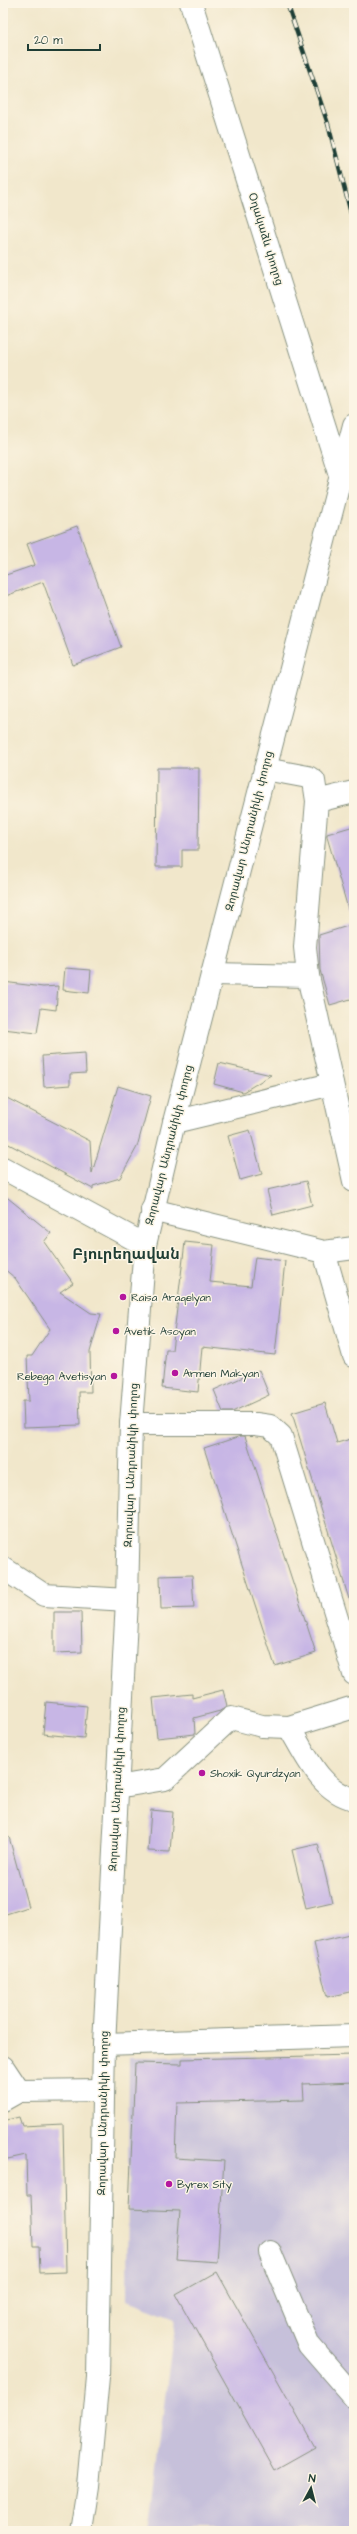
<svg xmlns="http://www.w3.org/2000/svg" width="357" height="2534" font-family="'Architects Daughter','Noto Sans Armenian',sans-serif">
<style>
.industrial{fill:#c6c0da}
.building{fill:#c7b6e5}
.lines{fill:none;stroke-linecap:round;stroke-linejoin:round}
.minor-casing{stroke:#889280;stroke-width:24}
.minor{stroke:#fff;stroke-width:22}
.rail-casing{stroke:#1f3d34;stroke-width:4.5}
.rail{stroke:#fcf5e5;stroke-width:3;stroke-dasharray:9;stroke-linecap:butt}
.poi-dot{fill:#b5179e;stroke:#fcf5e5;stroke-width:1.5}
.labels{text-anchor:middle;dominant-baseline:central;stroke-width:3;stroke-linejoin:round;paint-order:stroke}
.street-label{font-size:11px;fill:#1f3d34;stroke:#fcf5e5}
.poi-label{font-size:11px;fill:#1f3d34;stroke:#fcf5e5;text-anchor:start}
.district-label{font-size:15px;font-weight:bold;fill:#1f3d34;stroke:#fcf5e5}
</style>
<rect width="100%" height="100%" fill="#fcf5e5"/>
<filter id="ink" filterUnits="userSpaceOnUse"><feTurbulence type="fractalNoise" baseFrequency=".025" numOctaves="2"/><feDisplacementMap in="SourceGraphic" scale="8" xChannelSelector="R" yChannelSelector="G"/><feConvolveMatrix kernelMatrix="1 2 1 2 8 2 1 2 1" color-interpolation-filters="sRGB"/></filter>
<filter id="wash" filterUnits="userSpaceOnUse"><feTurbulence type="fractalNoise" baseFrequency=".012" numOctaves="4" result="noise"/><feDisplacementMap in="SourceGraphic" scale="16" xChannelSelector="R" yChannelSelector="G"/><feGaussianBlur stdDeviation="0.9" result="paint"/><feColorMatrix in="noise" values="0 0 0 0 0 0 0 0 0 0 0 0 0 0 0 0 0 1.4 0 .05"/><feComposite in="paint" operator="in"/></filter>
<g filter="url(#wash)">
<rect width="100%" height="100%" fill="#f1e7cb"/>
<path class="industrial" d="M 354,2056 L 354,2531 L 148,2531 L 175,2319 L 127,2301 L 129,2057 Z"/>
<g id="blocks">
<g class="building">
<path d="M 77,526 L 121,647 L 73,665 L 43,582 L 3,597 L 3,576 L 35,565 L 27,544 Z"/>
<path d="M 157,768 L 199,768 L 198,850 L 182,850 L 182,867 L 156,867 Z"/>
<path d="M 354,826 L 354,911 L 349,912 L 327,837 L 327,834 Z"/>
<path d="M 354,924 L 354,998 L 330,1005 L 320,970 L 319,935 Z"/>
<path d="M 65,968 L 91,970 L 89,993 L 63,990 Z"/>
<path d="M 3,982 L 43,987 L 58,986 L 56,1010 L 41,1008 L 37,1033 L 3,1029 Z"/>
<path d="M 85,1053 L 86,1073 L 70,1074 L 70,1085 L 44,1087 L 42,1056 Z"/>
<path d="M 219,1063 L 271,1075 L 243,1092 L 214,1084 Z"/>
<path d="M 118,1086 L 151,1096 L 137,1147 L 120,1178 L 93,1186 L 93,1189 L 3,1141 L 3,1096 L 90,1141 L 92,1173 Z"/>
<path d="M 250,1130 L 262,1174 L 240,1180 L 228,1136 Z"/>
<path d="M 306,1181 L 312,1205 L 273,1215 L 267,1190 Z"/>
<path d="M 3,1194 L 51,1233 L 44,1242 L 73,1283 L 60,1292 L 91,1313 L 101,1314 L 90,1352 L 91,1392 L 79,1392 L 80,1425 L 24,1427 L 23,1401 L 29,1401 L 27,1356 L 32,1356 L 50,1329 L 15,1278 L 3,1268 Z"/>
<path d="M 185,1242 L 214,1245 L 210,1282 L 251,1286 L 255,1257 L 285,1261 L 275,1355 L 202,1347 L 198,1392 L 162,1388 L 166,1350 L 172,1350 Z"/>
<path d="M 259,1370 L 269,1395 L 232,1412 L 223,1412 L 214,1390 Z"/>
<path d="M 325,1403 L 337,1443 L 354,1438 L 354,1598 L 349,1599 L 292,1413 Z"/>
<path d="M 241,1436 L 245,1436 L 316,1653 L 275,1666 L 204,1448 Z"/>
<path d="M 192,1575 L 194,1608 L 161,1609 L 160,1576 Z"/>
<path d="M 54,1612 L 81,1612 L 82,1652 L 54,1653 Z"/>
<path d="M 223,1690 L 227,1706 L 220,1711 L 194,1718 L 195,1734 L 157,1738 L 153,1698 L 192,1694 L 192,1698 Z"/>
<path d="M 46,1702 L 87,1706 L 84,1738 L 43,1734 Z"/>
<path d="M 151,1810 L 173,1812 L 170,1852 L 148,1851 Z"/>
<path d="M 9,1837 L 28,1907 L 3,1915 L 3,1838 Z"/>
<path d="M 318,1844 L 332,1902 L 306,1908 L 292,1850 Z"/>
<path d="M 354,1934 L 354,1991 L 327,1997 L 314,1943 Z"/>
<path d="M 354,2055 L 354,2082 L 303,2084 L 304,2100 L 177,2103 L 175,2158 L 224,2161 L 217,2262 L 176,2259 L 180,2211 L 129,2209 L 135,2063 L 182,2064 L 182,2059 Z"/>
<path d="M 19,2117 L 22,2126 L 63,2124 L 66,2272 L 40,2273 L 39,2246 L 33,2246 L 31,2195 L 27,2195 L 26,2155 L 3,2160 L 3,2121 Z"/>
<path d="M 217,2272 L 315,2447 L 274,2470 L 176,2295 Z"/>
</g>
</g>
</g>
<g filter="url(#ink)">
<use href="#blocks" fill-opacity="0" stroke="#889280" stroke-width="1"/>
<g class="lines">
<defs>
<g id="minor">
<path d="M 191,3 L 340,475"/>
<path d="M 265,769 L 308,777 L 314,781 L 317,801 L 305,947 L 308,976 L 354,1181"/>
<path d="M 317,801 L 354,792"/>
<path d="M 212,974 L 308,976"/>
<path d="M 174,1122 L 332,1084"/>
<path d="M 3,1168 L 145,1245"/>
<path d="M 152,1210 L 324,1252 L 354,1248"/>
<path d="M 324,1252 L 354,1356"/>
<path d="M 131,1424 L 256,1424 L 270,1426 L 281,1436 L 354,1674"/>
<path d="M 3,1568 L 44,1595 L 127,1600"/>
<path d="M 289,1727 C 306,1755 320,1791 354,1799"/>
<path d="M 117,1787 L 165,1779 L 231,1718 L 262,1726 L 289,1727 L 354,1707"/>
<path d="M 104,2044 L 354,2036"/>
<path d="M 3,2067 L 19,2091 L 102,2090"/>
<path d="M 3,2100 L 19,2091"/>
<path d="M 270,2252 L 309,2345 L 354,2397"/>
<path d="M 81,2531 L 88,2486 L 98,2377 L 104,2044 L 127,1600 L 131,1424 L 145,1245 L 174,1122 L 354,425"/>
</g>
</defs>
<use href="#minor" class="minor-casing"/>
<use href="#minor" class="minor"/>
<defs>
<path id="rail" d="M 287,3 L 328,124 L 354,225"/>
</defs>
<use href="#rail" class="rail-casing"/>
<use href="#rail" class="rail"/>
</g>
</g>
<g class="poi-dot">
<circle cx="123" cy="1297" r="4"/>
<circle cx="116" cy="1331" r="4"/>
<circle cx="175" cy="1373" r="4"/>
<circle cx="114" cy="1376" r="4"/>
<circle cx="202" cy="1773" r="4"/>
<circle cx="169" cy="2184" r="4"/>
</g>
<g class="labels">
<g class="street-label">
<text transform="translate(266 239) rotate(73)">Օղակաձև փողոց</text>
<text transform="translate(249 831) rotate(-76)">Զորավար Անդրանիկի փողոց</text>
<text transform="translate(169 1145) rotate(-76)">Զորավար Անդրանիկի փողոց</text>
<text transform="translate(131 1465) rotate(-88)">Զորավար Անդրանիկի փողոց</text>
<text transform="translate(117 1789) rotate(-87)">Զորավար Անդրանիկի փողոց</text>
<text transform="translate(103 2113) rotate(-89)">Զորավար Անդրանիկի փողոց</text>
</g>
<g class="poi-label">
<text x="131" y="1297">Raisa Araqelyan</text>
<text x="124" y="1331">Avetik Asoyan</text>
<text x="183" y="1373">Armen Makyan</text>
<text x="106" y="1376" text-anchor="end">Rebega Avetisyan</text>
<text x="210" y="1773">Shoxik Qyurdzyan</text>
<text x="177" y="2184">Byrex Sity</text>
</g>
<g class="district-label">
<text x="126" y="1254">Բյուրեղավան</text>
</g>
</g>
<rect width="357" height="2534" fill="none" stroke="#fcf5e5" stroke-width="16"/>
<g transform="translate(311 2488) rotate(7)" stroke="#fcf5e5" stroke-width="3" paint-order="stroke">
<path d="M0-3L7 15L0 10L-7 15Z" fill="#1f3d34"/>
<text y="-6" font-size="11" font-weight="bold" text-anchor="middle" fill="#1f3d34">N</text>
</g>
<path d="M28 44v6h72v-6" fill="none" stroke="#1f3d34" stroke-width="2"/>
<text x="34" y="44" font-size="12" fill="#1f3d34" stroke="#fcf5e5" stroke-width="3" paint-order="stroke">20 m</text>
</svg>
